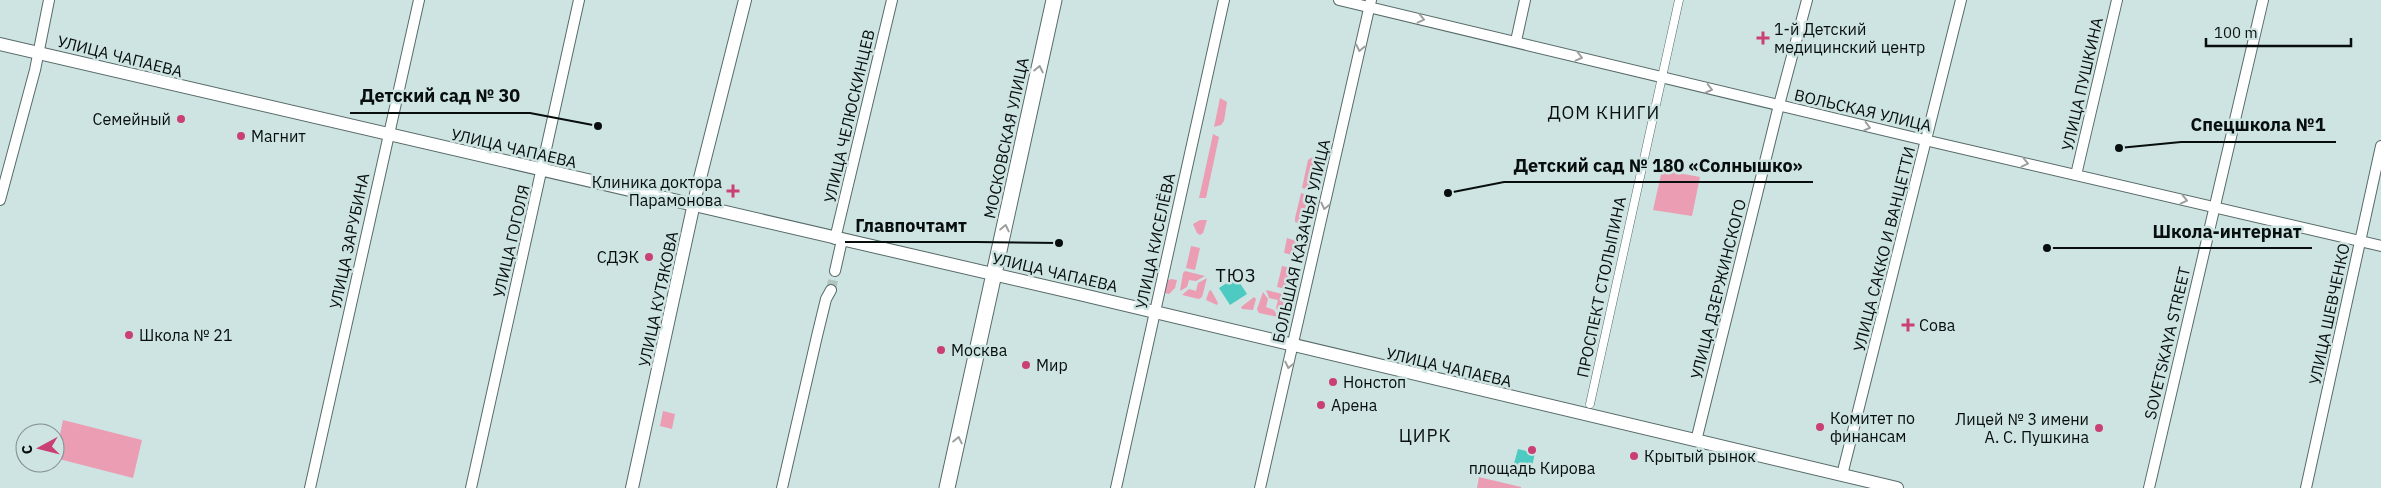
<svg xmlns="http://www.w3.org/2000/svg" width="2381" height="488" font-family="'IBM Plex Sans',sans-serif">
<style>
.green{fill:#ea9db3}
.water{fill:#4dcac1}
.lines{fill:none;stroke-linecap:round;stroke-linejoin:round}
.minor-tunnel{stroke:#b0c4c2;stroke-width:10;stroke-dasharray:10 5;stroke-linecap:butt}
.pedestrian-casing{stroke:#576b69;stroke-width:9}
.minor-casing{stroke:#576b69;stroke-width:12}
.tertiary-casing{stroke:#576b69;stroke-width:14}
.secondary-casing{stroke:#576b69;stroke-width:17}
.pedestrian{stroke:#fff;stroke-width:8}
.minor{stroke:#fff;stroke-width:10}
.tertiary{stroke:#fff;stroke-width:12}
.secondary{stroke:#fff;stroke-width:15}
.oneway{stroke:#9c9f9e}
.poi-dot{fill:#ca3f74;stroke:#cee4e2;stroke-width:2}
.labels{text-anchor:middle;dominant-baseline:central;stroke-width:5;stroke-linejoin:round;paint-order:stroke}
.poi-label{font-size:16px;fill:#070e0d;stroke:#cee4e2;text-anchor:start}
.street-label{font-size:16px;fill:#070e0d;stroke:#cee4e2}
.neighbourhood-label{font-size:18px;letter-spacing:1px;fill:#070e0d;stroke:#cee4e2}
.leader{fill:none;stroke:#070e0d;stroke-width:2}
.callout-dot{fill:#070e0d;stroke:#cee4e2;stroke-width:2}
.callout-label{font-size:18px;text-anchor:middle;font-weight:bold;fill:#070e0d;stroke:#cee4e2;stroke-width:5;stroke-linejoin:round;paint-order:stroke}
</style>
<rect width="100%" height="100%" fill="#cee4e2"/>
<g class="green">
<path d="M 1220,98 L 1227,102 L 1224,121 L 1221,125 L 1214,127 Z"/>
<path d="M 1213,134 L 1219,137 L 1206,198 L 1199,198 Z"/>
<path d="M 1314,156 L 1317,156 L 1310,190 L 1302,188 L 1308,160 Z"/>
<path d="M 1662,170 L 1700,177 L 1692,216 L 1653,210 Z"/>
<path d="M 1301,193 L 1308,195 L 1303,220 L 1298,223 L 1295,222 L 1295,218 Z"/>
<path d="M 1200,220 L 1207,220 L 1203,233 L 1200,235 L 1197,233 L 1193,224 Z"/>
<path d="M 1287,238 L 1299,242 L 1294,255 L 1284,253 Z"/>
<path d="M 1191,246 L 1200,248 L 1195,270 L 1186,268 Z"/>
<path d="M 1282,266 L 1291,268 L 1286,289 L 1277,287 Z"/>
<path d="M 1185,271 L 1205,276 L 1196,281 L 1189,280 L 1187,287 L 1180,291 L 1183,273 Z"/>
<path d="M 1207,278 L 1202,297 L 1199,299 L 1182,295 L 1189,289 L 1196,291 L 1198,283 Z"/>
<path d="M 1171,279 L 1177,280 L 1175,288 L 1169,294 L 1165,293 L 1167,281 Z"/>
<path d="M 1211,290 L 1218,303 L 1217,305 L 1206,300 L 1209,291 Z"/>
<path d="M 1266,290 L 1286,295 L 1280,314 L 1276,308 L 1278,300 L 1269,298 Z"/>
<path d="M 1263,292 L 1268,299 L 1266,307 L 1274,310 L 1278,317 L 1259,313 L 1257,309 Z"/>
<path d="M 1254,297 L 1256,299 L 1253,310 L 1242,309 L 1241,307 Z"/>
<path d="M 663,411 L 675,414 L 672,429 L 660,426 Z"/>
<path d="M 63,420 L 142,440 L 133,478 L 55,458 Z"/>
<path d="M 1479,477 L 1521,487 L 1521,488 L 1477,488 Z"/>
</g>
<g class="water">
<path d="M 1236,277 L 1247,294 L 1230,305 L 1219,288 Z"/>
<path d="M 1518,449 L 1535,453 L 1531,471 L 1513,467 Z"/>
</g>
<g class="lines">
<path class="minor-tunnel" d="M 831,290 L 835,271"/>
<defs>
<path id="pedestrian" d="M 1590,404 L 1679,0"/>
<g id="minor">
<path d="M 1339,0 L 1916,138 L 2381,246"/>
<path d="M 1516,41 L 1525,0"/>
<path d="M 2076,175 L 2117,0"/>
<path d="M 0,200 L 35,70 L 49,0"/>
<path d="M 835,239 L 892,0"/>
<path d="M 835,271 L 842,240"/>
<path d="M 1696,441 L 1779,105 L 1807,0"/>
<path d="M 1842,475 L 1961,0"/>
<path d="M 310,488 L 419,0"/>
<path d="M 471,488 L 579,0"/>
<path d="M 782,488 L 817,336 L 826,299 L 831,290"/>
<path d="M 1116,488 L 1224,0"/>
<path d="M 1260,488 L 1371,0"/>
<path d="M 2149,488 L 2263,0"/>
<path d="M 2306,488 L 2381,146"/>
</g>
<g id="tertiary">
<path d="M 0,44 L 1079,294 L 1897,488"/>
<path d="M 632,488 L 696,194 L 745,0"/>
</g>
<path id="secondary" d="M 947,488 L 1054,0"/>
</defs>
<use href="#pedestrian" class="pedestrian-casing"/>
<use href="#minor" class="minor-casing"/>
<use href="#tertiary" class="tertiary-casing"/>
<use href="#secondary" class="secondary-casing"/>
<use href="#pedestrian" class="pedestrian"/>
<use href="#minor" class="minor"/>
<use href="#tertiary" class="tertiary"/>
<use href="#secondary" class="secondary"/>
</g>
<defs><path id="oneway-chevron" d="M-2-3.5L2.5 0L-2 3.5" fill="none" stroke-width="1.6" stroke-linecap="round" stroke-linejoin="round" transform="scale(1.25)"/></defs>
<g class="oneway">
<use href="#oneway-chevron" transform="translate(1421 19) rotate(13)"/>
<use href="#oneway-chevron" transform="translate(1360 48) rotate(102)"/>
<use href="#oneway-chevron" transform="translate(1579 57) rotate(14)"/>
<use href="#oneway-chevron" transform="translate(1039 69) rotate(-78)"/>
<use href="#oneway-chevron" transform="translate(1709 89) rotate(14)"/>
<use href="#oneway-chevron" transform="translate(1867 127) rotate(14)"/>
<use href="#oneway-chevron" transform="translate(2025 163) rotate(13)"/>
<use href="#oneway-chevron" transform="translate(2184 200) rotate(13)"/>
<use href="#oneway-chevron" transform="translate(1325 206) rotate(103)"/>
<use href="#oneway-chevron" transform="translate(1005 228) rotate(-78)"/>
<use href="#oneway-chevron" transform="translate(1289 365) rotate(103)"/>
<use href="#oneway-chevron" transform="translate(958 440) rotate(-78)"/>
</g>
<g class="poi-dot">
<path d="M1760.5 30.5h5v5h5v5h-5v5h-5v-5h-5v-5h5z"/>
<circle cx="181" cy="119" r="5"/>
<circle cx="241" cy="136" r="5"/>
<path d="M730.5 183.5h5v5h5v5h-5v5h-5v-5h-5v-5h5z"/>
<circle cx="649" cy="257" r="5"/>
<path d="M1905.5 317.5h5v5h5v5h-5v5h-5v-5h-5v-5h5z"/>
<circle cx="129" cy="335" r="5"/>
<circle cx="941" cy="350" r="5"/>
<circle cx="1026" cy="365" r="5"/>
<circle cx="1333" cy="382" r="5"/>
<circle cx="1321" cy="405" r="5"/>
<circle cx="1820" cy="427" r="5"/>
<circle cx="2099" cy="428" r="5"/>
<circle cx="1532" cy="450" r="5"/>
<circle cx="1634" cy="456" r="5"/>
</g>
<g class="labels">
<g class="poi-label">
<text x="1774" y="29">1-й Детский<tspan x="1774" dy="18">медицинский центр</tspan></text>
<text x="171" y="119" text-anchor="end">Семейный</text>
<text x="251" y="136">Магнит</text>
<text x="722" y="182" text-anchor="end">Клиника доктора<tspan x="722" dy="18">Парамонова</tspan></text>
<text x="639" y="257" text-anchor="end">СДЭК</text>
<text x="1919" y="325">Сова</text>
<text x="139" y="335">Школа № 21</text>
<text x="951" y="350">Москва</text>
<text x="1036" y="365">Мир</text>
<text x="1343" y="382">Нонстоп</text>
<text x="1331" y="405">Арена</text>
<text x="1830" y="418">Комитет по<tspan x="1830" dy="18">финансам</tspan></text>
<text x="2089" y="419" text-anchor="end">Лицей № 3 имени<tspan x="2089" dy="18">А. С. Пушкина</tspan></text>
<text x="1644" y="456">Крытый рынок</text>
<text x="1532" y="468" text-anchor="middle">площадь Кирова</text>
</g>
<g class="street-label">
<text transform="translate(120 56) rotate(14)">УЛИЦА ЧАПАЕВА</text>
<text transform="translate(2082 84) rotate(-77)">УЛИЦА ПУШКИНА</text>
<text transform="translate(1863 110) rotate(13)">ВОЛЬСКАЯ УЛИЦА</text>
<text transform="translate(849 116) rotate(-77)">УЛИЦА ЧЕЛЮСКИНЦЕВ</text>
<text transform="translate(1006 138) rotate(-78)">МОСКОВСКАЯ УЛИЦА</text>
<text transform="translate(514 148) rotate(13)">УЛИЦА ЧАПАЕВА</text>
<text transform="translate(349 241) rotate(-78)">УЛИЦА ЗАРУБИНА</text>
<text transform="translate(511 241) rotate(-77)">УЛИЦА ГОГОЛЯ</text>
<text transform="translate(1155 241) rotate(-78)">УЛИЦА КИСЕЛЁВА</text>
<text transform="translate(1301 241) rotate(-77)">БОЛЬШАЯ КАЗАЧЬЯ УЛИЦА</text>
<text transform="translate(1884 249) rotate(-76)">УЛИЦА САККО И ВАНЦЕТТИ</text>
<text transform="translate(1055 272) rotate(13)">УЛИЦА ЧАПАЕВА</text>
<text transform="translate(1601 287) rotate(-78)">ПРОСПЕКТ СТОЛЫПИНА</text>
<text transform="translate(1718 289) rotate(-76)">УЛИЦА ДЗЕРЖИНСКОГО</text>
<text transform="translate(658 299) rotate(-78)">УЛИЦА КУТЯКОВА</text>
<text transform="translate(2329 314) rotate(-78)">УЛИЦА ШЕВЧЕНКО</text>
<text transform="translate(2167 343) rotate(-77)">SOVETSKAYA STREET</text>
<text transform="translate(1449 367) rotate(13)">УЛИЦА ЧАПАЕВА</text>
</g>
<g class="neighbourhood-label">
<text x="1604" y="112">ДОМ КНИГИ</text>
<text x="1236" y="275">ТЮЗ</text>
<text x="1425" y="435">ЦИРК</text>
</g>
</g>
<path class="leader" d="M598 126L530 113H350M2119 148L2181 142H2336M1448 193L1504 182H1813M1059 243L977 242H845M2047 248L2143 248H2312"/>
<g class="callout-dot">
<circle cx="598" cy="126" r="5"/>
<circle cx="2119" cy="148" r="5"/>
<circle cx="1448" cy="193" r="5"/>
<circle cx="1059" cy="243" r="5"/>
<circle cx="2047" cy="248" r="5"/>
</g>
<g class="callout-label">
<text x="440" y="102">Детский сад № 30</text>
<text x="2258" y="131">Спецшкола №1</text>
<text x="1658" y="172">Детский сад № 180 «Солнышко»</text>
<text x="911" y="232">Главпочтамт</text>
<text x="2227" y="238">Школа-интернат</text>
</g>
<g transform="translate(40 448) rotate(263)"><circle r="24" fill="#cee4e2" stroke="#7e8e8d"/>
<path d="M0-4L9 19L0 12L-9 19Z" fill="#ca3f74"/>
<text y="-8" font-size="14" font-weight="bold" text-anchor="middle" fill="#070e0d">С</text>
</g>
<path d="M2206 38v8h145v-8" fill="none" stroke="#070e0d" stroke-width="2.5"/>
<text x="2214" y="38" font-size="15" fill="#070e0d" stroke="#cee4e2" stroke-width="4" paint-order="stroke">100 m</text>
</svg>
